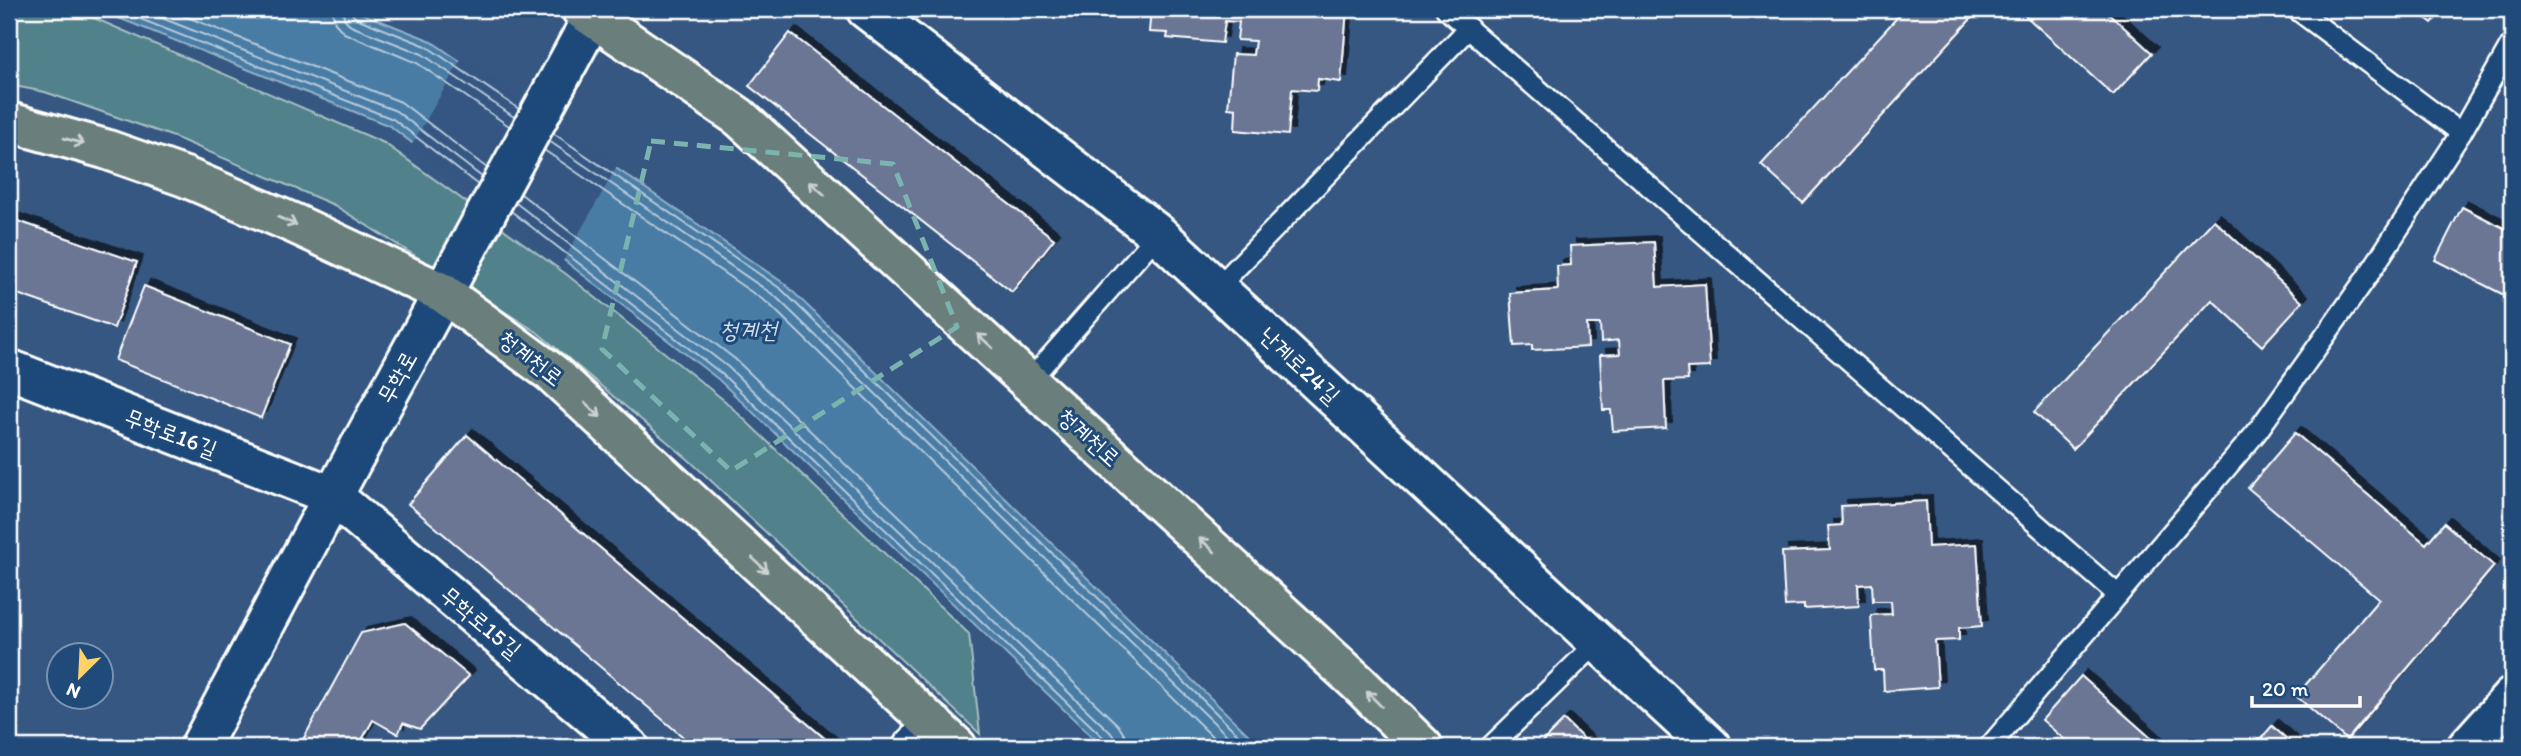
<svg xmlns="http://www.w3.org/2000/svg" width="2521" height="756" font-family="Itim,'Poor Story',sans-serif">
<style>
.green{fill:#51818a;stroke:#a8c0c4;stroke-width:2}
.water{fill:#487ba5;stroke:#91b0c9;stroke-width:2}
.pier{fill:#365782}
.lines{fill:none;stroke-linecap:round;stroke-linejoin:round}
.shore{stroke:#b6cadb;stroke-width:2}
.building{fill:#6b7693;stroke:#fff;stroke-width:2;filter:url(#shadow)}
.service-casing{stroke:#fff;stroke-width:24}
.minor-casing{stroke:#fff;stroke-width:44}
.secondary-casing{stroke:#fff;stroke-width:44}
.primary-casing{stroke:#fff;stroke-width:44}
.service{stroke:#1f4a7a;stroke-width:19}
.minor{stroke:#1f4a7a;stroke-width:38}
.secondary{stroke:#1f4a7a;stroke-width:38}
.primary{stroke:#6b7f7c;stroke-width:38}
.oneway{stroke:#cbd2d1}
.marked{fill:none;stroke:#7bb4af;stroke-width:5;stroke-dasharray:14 9;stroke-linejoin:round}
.labels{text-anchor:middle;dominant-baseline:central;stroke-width:6;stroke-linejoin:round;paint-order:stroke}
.street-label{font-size:23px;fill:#fff;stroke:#1f4a7a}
.water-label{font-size:24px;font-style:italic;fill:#d1dee8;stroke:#1f4a7a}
</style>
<defs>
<filter id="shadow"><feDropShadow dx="6" dy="-6" stdDeviation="0" flood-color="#0009"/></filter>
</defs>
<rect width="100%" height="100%" fill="#365782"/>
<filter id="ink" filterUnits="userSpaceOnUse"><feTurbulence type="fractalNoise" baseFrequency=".0143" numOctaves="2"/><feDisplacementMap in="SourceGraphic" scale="14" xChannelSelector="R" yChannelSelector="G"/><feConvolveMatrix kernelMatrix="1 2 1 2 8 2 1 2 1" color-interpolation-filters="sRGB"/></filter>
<g filter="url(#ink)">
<path class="green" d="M 9,9 L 67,9 L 94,18 L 384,143 L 566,274 L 725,401 L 969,634 L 980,734 L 689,460 L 537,332 L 334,205 L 174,137 L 45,92 L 9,85 Z"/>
<path class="water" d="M 96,9 L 351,9 L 429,40 L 785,284 L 1261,747 L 1103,747 L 718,379 L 390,126 Z"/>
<path class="pier" d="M 462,58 L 618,165 L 562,263 L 411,146 Z"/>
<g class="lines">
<g class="shore">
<path d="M 115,9 L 393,119 L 478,185"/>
<path d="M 139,9 L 396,111 L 482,177"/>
<path d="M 167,9 L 401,102 L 487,168"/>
<path d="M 332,9 L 335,23 L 344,33 L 417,63 L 509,126"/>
<path d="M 343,9 L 344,18 L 351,26 L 422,54 L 514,117"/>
<path d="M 351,9 L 352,14 L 356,18 L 426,46 L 519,109"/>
<path d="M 553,133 L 781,289 L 1251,747"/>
<path d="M 549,141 L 775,296 L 1239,747"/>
<path d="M 544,150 L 769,304 L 1223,747"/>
<path d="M 521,194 L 735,359 L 1118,725 L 1125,736 L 1126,747"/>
<path d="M 516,203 L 728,367 L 1111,733 L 1115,739 L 1116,747"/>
<path d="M 511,211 L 722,374 L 1105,739 L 1107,747"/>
</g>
</g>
<g class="building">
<path d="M 1151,9 L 1347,9 L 1341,82 L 1318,79 L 1317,91 L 1292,89 L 1288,135 L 1235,130 L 1236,109 L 1228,108 L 1233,54 L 1253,55 L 1255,41 L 1237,40 L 1239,22 L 1225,21 L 1222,43 L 1167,38 L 1168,33 L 1149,32 Z"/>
<path d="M 1905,9 L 1980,9 L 1803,203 L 1761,165 Z"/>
<path d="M 2018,9 L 2104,9 L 2152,53 L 2113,95 Z"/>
<path d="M 2414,9 L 2444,9 L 2432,23 Z"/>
<path d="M 790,33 L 1054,239 L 1012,292 L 749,86 Z"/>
<path d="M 2462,207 L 2512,232 L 2512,299 L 2435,260 Z"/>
<path d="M 9,218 L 137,262 L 114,328 L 9,291 Z"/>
<path d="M 2214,220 L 2302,302 L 2262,346 L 2212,300 L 2073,449 L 2034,412 Z"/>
<path d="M 1654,242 L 1657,287 L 1705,284 L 1710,367 L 1687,368 L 1688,380 L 1664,381 L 1666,428 L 1613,431 L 1611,410 L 1603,410 L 1600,355 L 1620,354 L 1619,340 L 1601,342 L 1600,324 L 1587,324 L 1588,347 L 1532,350 L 1532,345 L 1514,346 L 1510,293 L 1558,290 L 1557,266 L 1571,265 L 1570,246 Z"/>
<path d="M 144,286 L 290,344 L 261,418 L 115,360 Z"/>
<path d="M 2295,433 L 2426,544 L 2444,523 L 2494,566 L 2347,740 L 2296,696 L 2379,599 L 2248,488 Z"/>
<path d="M 467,435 L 835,747 L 695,747 L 408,504 Z"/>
<path d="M 1926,501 L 1928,547 L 1977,544 L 1982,626 L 1959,628 L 1959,640 L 1935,641 L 1938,687 L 1884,691 L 1883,670 L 1874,670 L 1871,615 L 1892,614 L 1891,601 L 1873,601 L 1872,584 L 1858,585 L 1859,606 L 1804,609 L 1804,605 L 1785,606 L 1782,552 L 1830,550 L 1828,526 L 1842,525 L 1841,506 Z"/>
<path d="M 405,623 L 469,676 L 420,729 L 403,723 L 398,734 L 373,720 L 358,747 L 299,747 L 361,633 Z"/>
<path d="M 2081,676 L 2161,747 L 2073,747 L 2042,720 Z"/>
<path d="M 1564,720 L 1592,747 L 1537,747 Z"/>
<path d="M 2272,726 L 2296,747 L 2254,747 Z"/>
</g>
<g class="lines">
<defs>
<g id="service">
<path d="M 1446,9 L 2118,595"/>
<path d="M 2296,9 L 2461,133"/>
<path d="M 1217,288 L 1469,28"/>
<path d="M 1029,381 L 1158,234"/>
<path d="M 1490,747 L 1599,641"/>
<path d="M 1989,747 L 2256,433 L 2367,277 L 2461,133 L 2512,43"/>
</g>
<g id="minor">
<path d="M 866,9 L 1158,234 L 1711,747"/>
<path d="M 9,369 L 333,496 L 629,747"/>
<path d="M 913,747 L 934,725"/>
<path d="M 2467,747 L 2512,697"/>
</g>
<path id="secondary" d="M 200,747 L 333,496 L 597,9"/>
<g id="primary">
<path d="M 581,9 L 739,117 L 1357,682 L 1423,747"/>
<path d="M 9,122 L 105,149 L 185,177 L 295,224 L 443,293 L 552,373 L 957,747"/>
</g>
</defs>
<use href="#service" class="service-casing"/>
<use href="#minor" class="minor-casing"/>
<use href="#secondary" class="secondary-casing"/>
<use href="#primary" class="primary-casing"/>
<use href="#service" class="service"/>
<use href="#minor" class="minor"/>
<use href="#secondary" class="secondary"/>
<use href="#primary" class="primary"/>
</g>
<defs><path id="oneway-shaft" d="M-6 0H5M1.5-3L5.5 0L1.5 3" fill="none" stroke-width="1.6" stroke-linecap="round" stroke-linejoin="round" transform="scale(1.75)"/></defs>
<g class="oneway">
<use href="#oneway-shaft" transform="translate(74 141) rotate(16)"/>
<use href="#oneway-shaft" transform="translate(817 188) rotate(-138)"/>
<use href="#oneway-shaft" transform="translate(287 221) rotate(23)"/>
<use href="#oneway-shaft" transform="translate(985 341) rotate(-138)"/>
<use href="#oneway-shaft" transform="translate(593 410) rotate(43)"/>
<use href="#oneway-shaft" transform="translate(1207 545) rotate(-138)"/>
<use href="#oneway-shaft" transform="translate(760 565) rotate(43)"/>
<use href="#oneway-shaft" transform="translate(1374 699) rotate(-135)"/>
</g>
</g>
<path class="marked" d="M 651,141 L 893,164 L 957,327 L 731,471 L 602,349 Z"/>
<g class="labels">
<g class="street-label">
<text transform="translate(531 358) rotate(38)">청계천로</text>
<text transform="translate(1300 365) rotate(43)">난계로24길</text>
<text transform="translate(397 377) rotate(-61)">무학로</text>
<text transform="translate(171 433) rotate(21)">무학로16길</text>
<text transform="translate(1089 437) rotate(42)">청계천로</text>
<text transform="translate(481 622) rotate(40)">무학로15길</text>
</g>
<g class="water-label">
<text x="748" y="329">청계천</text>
</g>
</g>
<rect width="2521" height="756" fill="none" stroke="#1f4a7a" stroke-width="35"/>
<rect x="18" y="18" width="2486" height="721" fill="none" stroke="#fff" stroke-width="2.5" filter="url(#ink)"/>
<g transform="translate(80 676) rotate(204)"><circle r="33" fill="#1f4a7a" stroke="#7992af" stroke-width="2"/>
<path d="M0-5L12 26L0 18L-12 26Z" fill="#ffd166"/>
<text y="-10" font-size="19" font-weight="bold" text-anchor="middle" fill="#ffffff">N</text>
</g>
<path d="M2252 696v10h108v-10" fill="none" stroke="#ffffff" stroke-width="3.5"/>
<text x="2262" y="696" font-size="21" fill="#ffffff" stroke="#1f4a7a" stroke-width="5" paint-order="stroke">20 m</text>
</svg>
